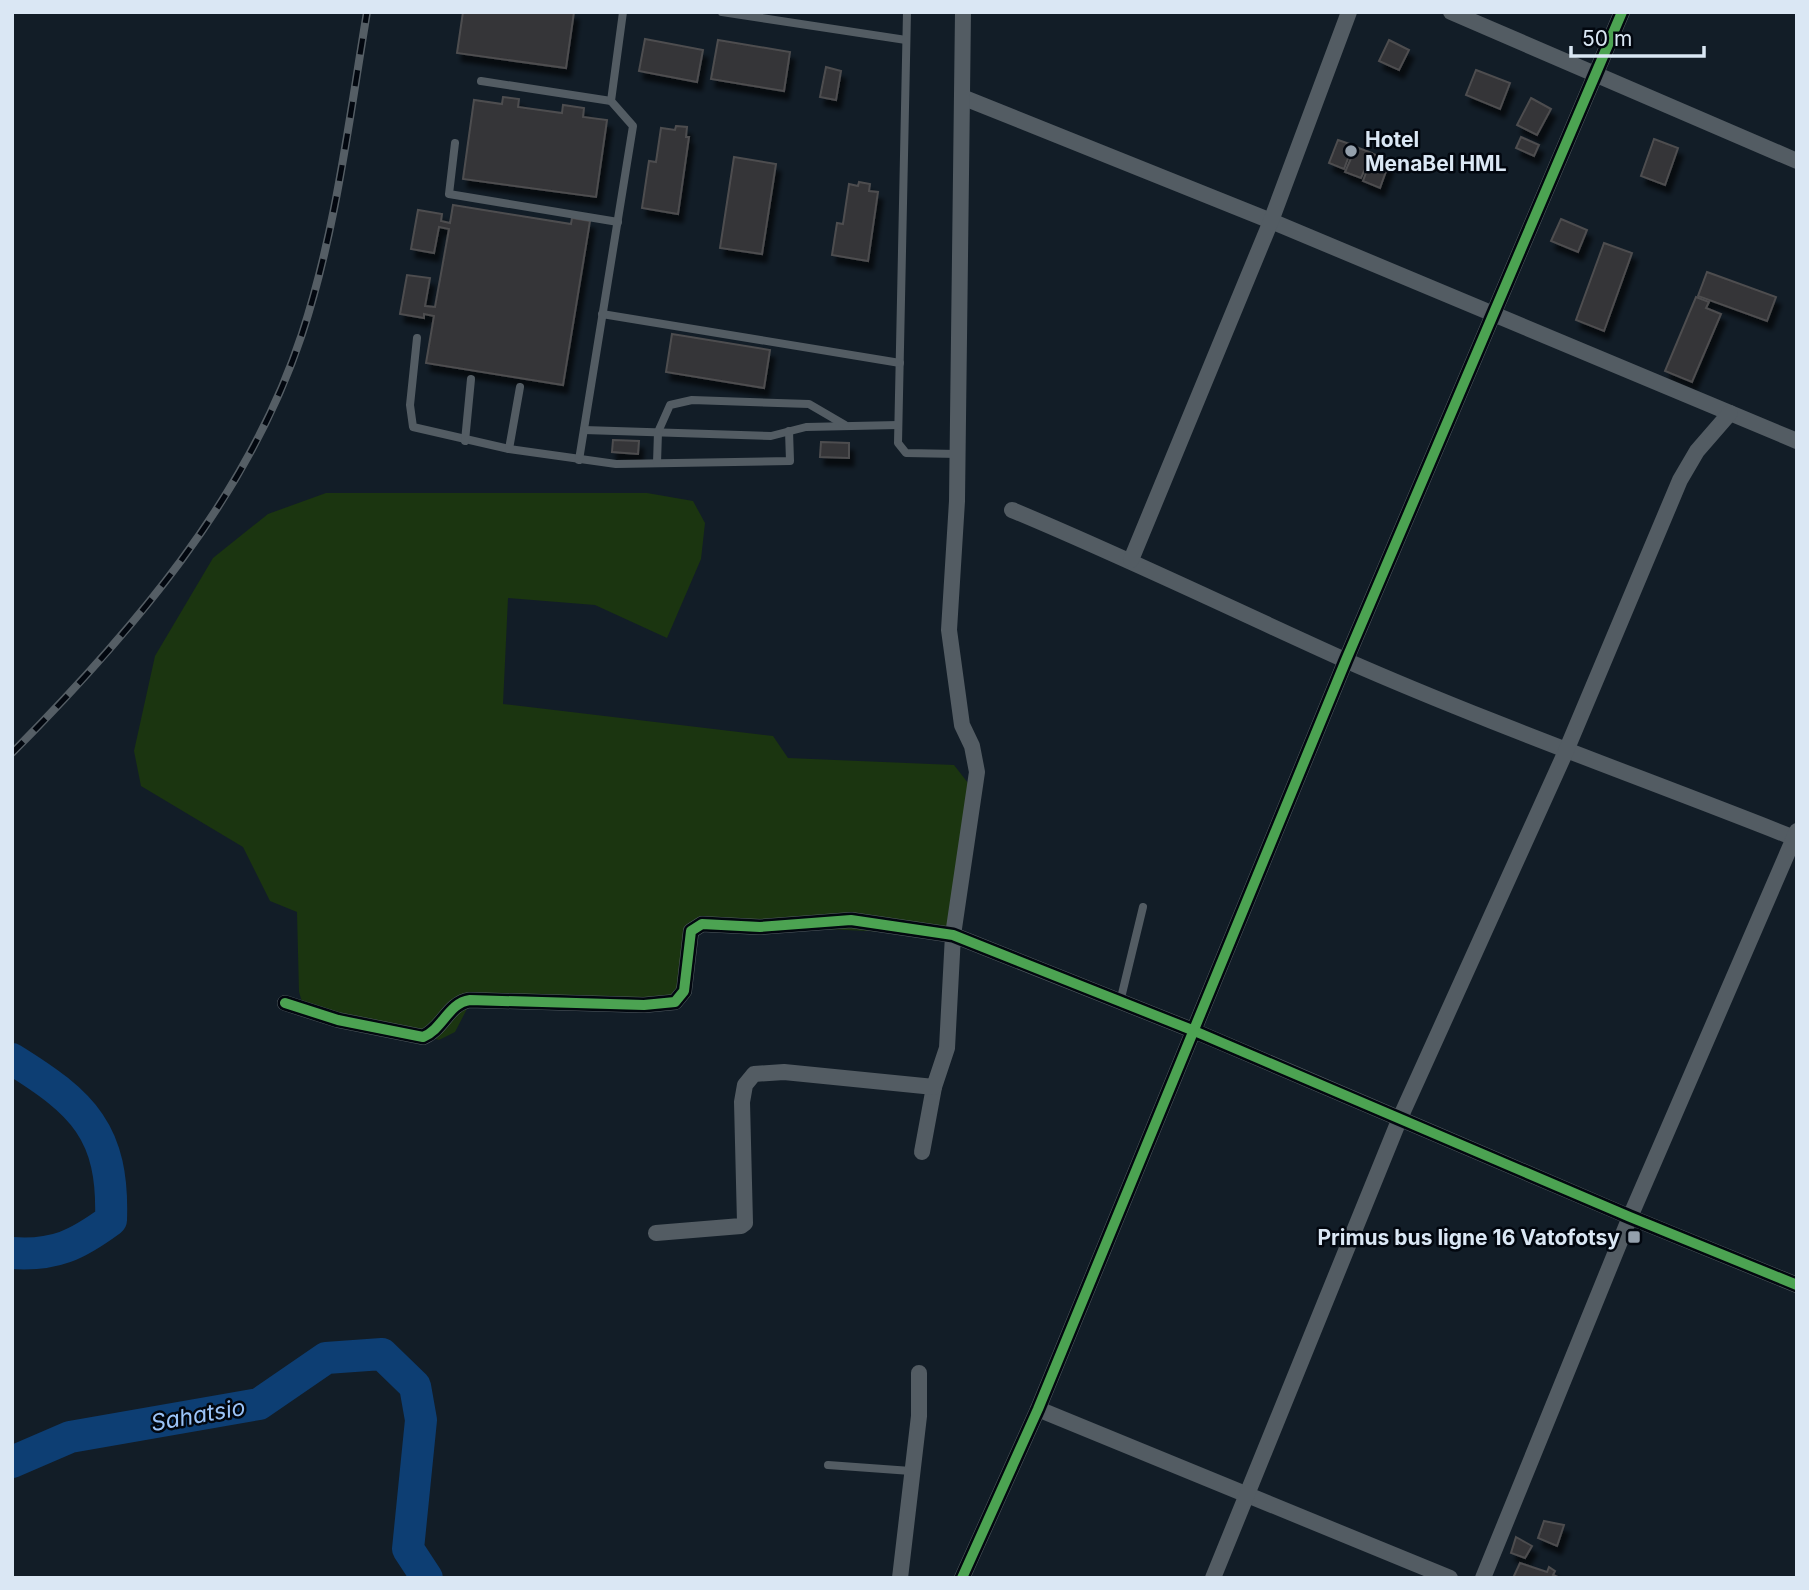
<svg xmlns="http://www.w3.org/2000/svg" width="1809" height="1590" font-family="Inter,sans-serif">
<style>
.green{fill:#1b3510}
.lines{fill:none;stroke-linecap:round;stroke-linejoin:round}
.river{stroke:#0d3e73;stroke-width:32}
.building{fill:#343437;stroke:#4e4d4f;stroke-width:2;filter:url(#shadow)}
.lane{stroke:#535c63;stroke-width:8}
.street{stroke:#535c63;stroke-width:16}
.rail-casing{stroke:#555e65;stroke-width:8}
.rail{stroke:#02070f;stroke-width:5;stroke-dasharray:16;stroke-linecap:butt}
.cycleway-casing{stroke:#02070f;stroke-width:15}
.cycleway{stroke:#4ca352;stroke-width:10}
.poi-dot{fill:#94a0ac;stroke:#02070f;stroke-width:2.5}
.labels{text-anchor:middle;dominant-baseline:central;stroke-width:5;stroke-linejoin:round;paint-order:stroke}
.poi-label{font-size:21px;font-weight:bold;fill:#dae7f4;stroke:#02070f;text-anchor:start}
.water-label{font-size:23px;font-style:italic;fill:#9cc4f8;stroke:#02070f}
</style>
<defs>
<filter id="shadow"><feDropShadow dx="4.5" dy="8" stdDeviation="2" flood-color="#0009"/></filter>
</defs>
<rect width="100%" height="100%" fill="#121d27"/>
<path class="green" d="M 326,493 L 647,493 L 693,501 L 705,523 L 701,559 L 667,638 L 595,605 L 508,598 L 503,704 L 773,736 L 788,758 L 954,765 L 975,792 L 951,935 L 700,923 L 690,997 L 675,1009 L 470,1003 L 455,1032 L 439,1040 L 303,1005 L 299,992 L 297,912 L 270,901 L 243,847 L 141,786 L 134,751 L 155,656 L 213,558 L 268,514 Z"/>
<g class="lines">
<g class="river">
<path d="M 12,1059 C 83,1103 114,1132 111,1220 C 77,1245 55,1256 12,1253"/>
<path d="M 12,1462 L 70,1437 L 259,1404 L 326,1358 L 382,1354 L 415,1386 L 421,1420 L 408,1549 L 427,1578"/>
</g>
</g>
<g class="building">
<path d="M 463,12 L 574,12 L 566,68 L 457,53 Z"/>
<path d="M 645,39 L 703,50 L 697,82 L 639,71 Z"/>
<path d="M 718,40 L 790,52 L 784,91 L 711,79 Z"/>
<path d="M 1389,40 L 1409,50 L 1399,70 L 1379,61 Z"/>
<path d="M 826,67 L 841,71 L 836,100 L 820,97 Z"/>
<path d="M 1476,70 L 1510,83 L 1500,109 L 1466,95 Z"/>
<path d="M 503,97 L 519,99 L 518,107 L 562,113 L 563,105 L 584,108 L 583,117 L 607,120 L 596,197 L 463,179 L 474,100 L 502,104 Z"/>
<path d="M 1531,98 L 1551,109 L 1537,135 L 1517,125 Z"/>
<path d="M 676,126 L 687,127 L 686,137 L 689,137 L 678,214 L 642,208 L 649,161 L 656,162 L 661,128 L 675,130 Z"/>
<path d="M 1521,137 L 1539,145 L 1534,156 L 1516,148 Z"/>
<path d="M 1654,139 L 1678,148 L 1665,185 L 1641,176 Z"/>
<path d="M 1338,140 L 1353,145 L 1344,169 L 1329,163 Z"/>
<path d="M 1356,147 L 1372,153 L 1361,178 L 1345,172 Z"/>
<path d="M 1373,154 L 1390,160 L 1380,188 L 1363,181 Z"/>
<path d="M 734,157 L 776,164 L 762,254 L 720,248 Z"/>
<path d="M 859,182 L 870,184 L 869,191 L 878,192 L 868,261 L 832,255 L 837,223 L 843,224 L 849,184 L 858,186 Z"/>
<path d="M 453,205 L 571,224 L 572,218 L 590,221 L 563,385 L 426,363 L 434,316 L 424,314 L 424,318 L 400,314 L 407,275 L 430,278 L 425,306 L 435,307 L 449,229 L 439,227 L 434,253 L 411,249 L 418,210 L 442,214 L 441,221 L 450,223 Z"/>
<path d="M 1561,219 L 1587,230 L 1578,252 L 1551,241 Z"/>
<path d="M 1604,243 L 1632,253 L 1604,331 L 1576,320 Z"/>
<path d="M 1707,272 L 1776,297 L 1767,321 L 1698,296 Z"/>
<path d="M 1696,297 L 1709,302 L 1706,308 L 1721,314 L 1692,382 L 1665,371 Z"/>
<path d="M 672,334 L 770,350 L 764,388 L 666,372 Z"/>
<path d="M 613,440 L 639,441 L 638,454 L 612,452 Z"/>
<path d="M 821,442 L 849,443 L 849,458 L 820,457 Z"/>
<path d="M 1544,1521 L 1564,1525 L 1557,1546 L 1538,1538 Z"/>
<path d="M 1516,1537 L 1532,1546 L 1525,1558 L 1511,1553 Z"/>
<path d="M 1520,1563 L 1547,1572 L 1549,1567 L 1555,1571 L 1553,1575 L 1560,1578 L 1513,1578 Z"/>
</g>
<g class="lines">
<g class="lane">
<path d="M 722,12 L 906,40"/>
<path d="M 907,12 L 898,443 L 906,453 L 958,454"/>
<path d="M 481,81 L 611,101"/>
<path d="M 455,143 L 449,194 L 618,222"/>
<path d="M 602,314 L 900,363"/>
<path d="M 417,338 L 410,405 L 413,427 L 509,449 L 616,464 L 790,461 L 789,431"/>
<path d="M 584,430 L 771,436 L 806,427 L 898,425"/>
<path d="M 465,441 L 471,379"/>
<path d="M 509,449 L 520,387"/>
<path d="M 579,460 L 633,126 L 611,101 L 623,12"/>
<path d="M 657,463 L 658,432 L 670,405 L 692,400 L 809,404 L 845,425"/>
<path d="M 1120,1002 L 1143,907"/>
<path d="M 828,1465 L 911,1471"/>
</g>
<g class="street">
<path d="M 1451,12 L 1797,161"/>
<path d="M 962,97 L 1271,221 L 1797,441"/>
<path d="M 1012,510 C 1125,557 1234,610 1345,660 C 1493,725 1646,779 1797,839"/>
<path d="M 1131,560 L 1271,221 L 1349,12"/>
<path d="M 285,1003 L 338,1020 L 423,1037 C 443,1029 448,1003 470,1000 L 644,1005 L 675,1002 L 684,991 L 691,931 L 702,924 L 760,927 L 851,920 L 953,935 L 1192,1030 L 1630,1217 L 1797,1285"/>
<path d="M 922,1152 L 934,1087"/>
<path d="M 656,1233 L 741,1226 L 745,1223 L 742,1102 L 745,1085 L 754,1074 L 784,1072 L 934,1087 L 947,1048 L 953,935 L 977,772 L 972,746 L 962,725 L 949,630 L 957,501 L 963,12"/>
<path d="M 1038,1409 L 1450,1578"/>
<path d="M 900,1578 L 919,1416 L 919,1373"/>
<path d="M 962,1578 L 1038,1409 L 1346,660 L 1622,12"/>
<path d="M 1213,1578 L 1400,1118 L 1566,751 L 1680,480 L 1697,451 L 1730,413"/>
<path d="M 1483,1578 L 1630,1217 L 1797,831"/>
</g>
<defs>
<path id="rail" d="M 12,753 C 132,632 248,498 302,334 C 336,231 349,119 367,12"/>
</defs>
<use href="#rail" class="rail-casing"/>
<use href="#rail" class="rail"/>
<defs>
<g id="cycleway">
<path d="M 285,1003 L 338,1020 L 423,1037 C 443,1029 448,1003 470,1000 L 644,1005 L 675,1002 L 684,991 L 691,931 L 702,924 L 760,927 L 851,920 L 953,935 L 1192,1030 L 1630,1217 L 1797,1285"/>
<path d="M 962,1578 L 1038,1409 L 1346,660 L 1622,12"/>
</g>
</defs>
<use href="#cycleway" class="cycleway-casing"/>
<use href="#cycleway" class="cycleway"/>
</g>
<g class="poi-dot">
<circle cx="1351" cy="151" r="7"/>
<rect x="1627" y="1230" width="14" height="14" rx="3.5"/>
</g>
<g class="labels">
<g class="poi-label">
<text x="1365" y="139">Hotel<tspan x="1365" dy="24">MenaBel HML</tspan></text>
<text x="1620" y="1237" text-anchor="end">Primus bus ligne 16 Vatofotsy</text>
</g>
<g class="water-label">
<text transform="translate(198 1415) rotate(-10)">Sahatsio</text>
</g>
</g>
<rect width="1809" height="1590" fill="none" stroke="#dae7f4" stroke-width="28"/>
<path d="M1571 46v10h133v-10" fill="none" stroke="#dae7f4" stroke-width="3.5"/>
<text x="1582" y="46" font-size="21" fill="#dae7f4" stroke="#02070f" stroke-width="5" paint-order="stroke">50 m</text>
</svg>
